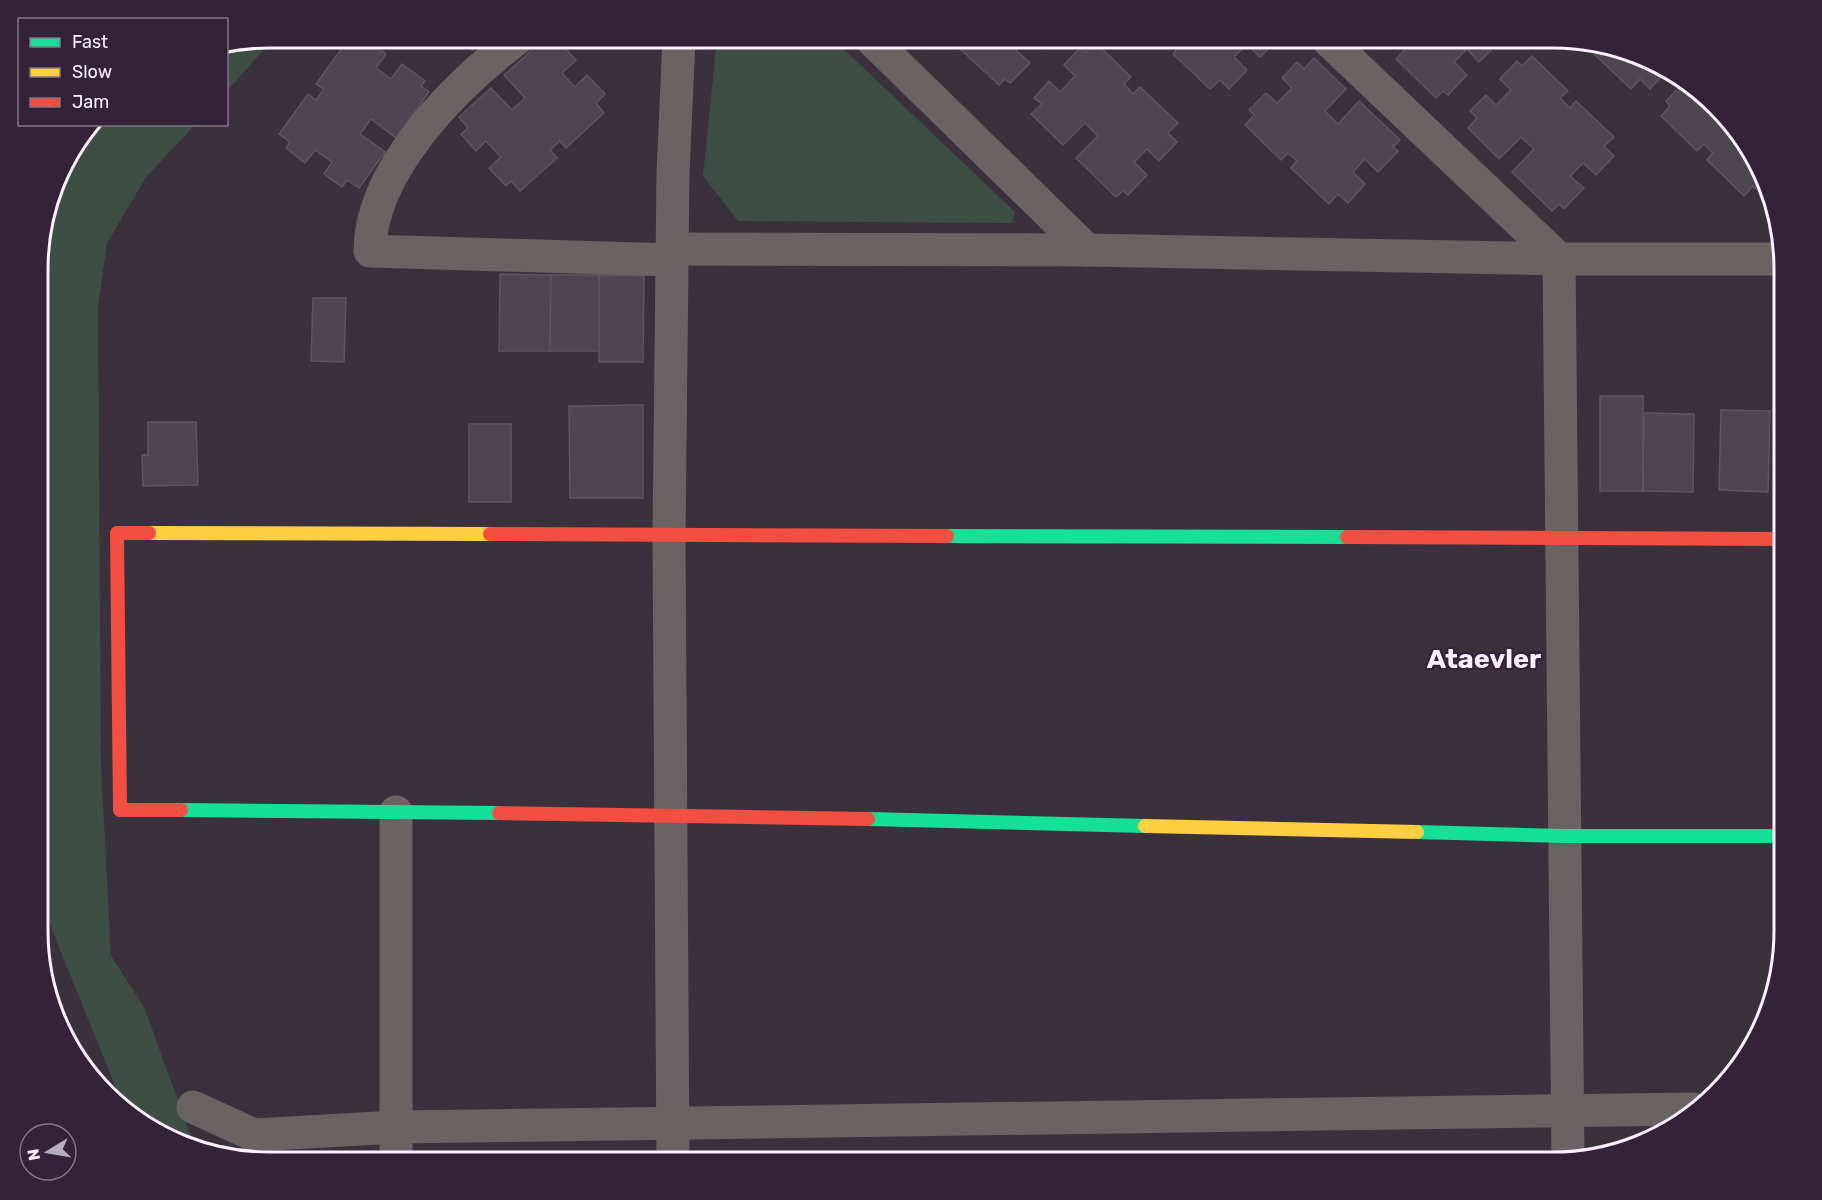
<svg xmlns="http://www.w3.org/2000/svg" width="1822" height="1200" font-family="Rubik,sans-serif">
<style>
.green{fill:#3e4e45}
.building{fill:#4d454f;stroke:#5d5560;stroke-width:1.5}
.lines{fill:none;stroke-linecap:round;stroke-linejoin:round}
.street{stroke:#6a6364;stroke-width:33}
.fast{stroke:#16e098;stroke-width:14}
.slow{stroke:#ffcf43;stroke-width:14}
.jam{stroke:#f24e42;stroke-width:14}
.labels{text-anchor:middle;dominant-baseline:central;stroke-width:4.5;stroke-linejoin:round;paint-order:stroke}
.district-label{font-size:27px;font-weight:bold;fill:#fcf0fe;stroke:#342238}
.rim{fill:none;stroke:#fcf0fe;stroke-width:3}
</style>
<rect width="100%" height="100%" fill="#3a313d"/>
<g class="green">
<path d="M 274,38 L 227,91 L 227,46 Z"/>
<path d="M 717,38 L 832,38 L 1015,212 L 1012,223 L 738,221 L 703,176 Z"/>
<path d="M 94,125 L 195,125 L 146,177 L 107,243 L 98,307 L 101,767 L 111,956 L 144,1007 L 196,1150 L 140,1123 L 123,1105 L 60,950 L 39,893 L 39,239 L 63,165 Z"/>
</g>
<g class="building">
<path d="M 446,38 L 485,38 L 473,50 L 462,40 L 456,47 Z"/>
<path d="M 546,38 L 552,44 L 557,40 L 576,60 L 562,73 L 575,87 L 587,75 L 605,94 L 596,103 L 604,113 L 566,148 L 560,141 L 550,150 L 557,158 L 520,191 L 511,181 L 506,186 L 489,168 L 501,157 L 486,141 L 476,151 L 461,134 L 468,128 L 459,117 L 491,88 L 512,110 L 525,98 L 504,75 Z"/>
<path d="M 967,38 L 1028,38 L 1016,50 L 1030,63 L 1010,83 L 1005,79 L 999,85 L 958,47 Z"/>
<path d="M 1030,38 L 1053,38 L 1042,49 Z"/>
<path d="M 1155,38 L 1279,38 L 1260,57 L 1247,44 L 1234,57 L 1247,70 L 1229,89 L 1220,80 L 1210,89 L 1173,54 L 1179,46 L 1169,38 L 1162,45 Z"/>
<path d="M 1374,38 L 1391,38 L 1383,46 Z"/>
<path d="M 1416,38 L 1492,38 L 1498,43 L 1479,62 L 1467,49 L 1454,62 L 1467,75 L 1448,95 L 1443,91 L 1436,98 L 1396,59 Z"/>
<path d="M 366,39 L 386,54 L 376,68 L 391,79 L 402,64 L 425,81 L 421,86 L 429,92 L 396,138 L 371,119 L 360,134 L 385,152 L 359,188 L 347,180 L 342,187 L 324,174 L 332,162 L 315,150 L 305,163 L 286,148 L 290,142 L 279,134 L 308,94 L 316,100 L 324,89 L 316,84 L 347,41 L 358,49 Z"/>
<path d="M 1095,42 L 1131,77 L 1124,84 L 1133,94 L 1140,87 L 1178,123 L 1168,133 L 1177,142 L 1159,161 L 1147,149 L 1134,162 L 1147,175 L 1128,195 L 1123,191 L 1116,197 L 1076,158 L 1098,136 L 1085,123 L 1063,145 L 1031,114 L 1042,104 L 1034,98 L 1049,81 L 1060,92 L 1075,76 L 1064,65 L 1080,48 L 1085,52 Z"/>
<path d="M 1599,45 L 1627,50 L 1668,70 L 1650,89 L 1640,79 L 1631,89 L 1593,53 Z"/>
<path d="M 1532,56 L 1568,91 L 1560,98 L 1570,108 L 1576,101 L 1614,137 L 1604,146 L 1614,156 L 1596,175 L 1583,163 L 1570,176 L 1584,188 L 1564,209 L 1559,204 L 1552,211 L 1512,172 L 1534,149 L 1521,137 L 1499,159 L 1468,128 L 1477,118 L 1470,111 L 1486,95 L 1496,105 L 1511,90 L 1500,79 L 1517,61 L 1522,66 Z"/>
<path d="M 1314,58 L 1346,89 L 1325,111 L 1338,124 L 1359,101 L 1400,140 L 1393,147 L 1398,151 L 1378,172 L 1365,159 L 1353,172 L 1365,184 L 1348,203 L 1338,194 L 1329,204 L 1291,168 L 1297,161 L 1288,153 L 1281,160 L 1245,125 L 1254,115 L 1249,110 L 1266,93 L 1277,103 L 1292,88 L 1282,78 L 1297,62 L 1304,69 Z"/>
<path d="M 1682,84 L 1693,95 L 1696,92 L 1754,153 L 1766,193 L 1763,195 L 1753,186 L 1744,196 L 1707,160 L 1713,153 L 1704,144 L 1697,151 L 1661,116 L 1670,106 L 1666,101 Z"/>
<path d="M 500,274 L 551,275 L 550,351 L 499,351 Z"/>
<path d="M 551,275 L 599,275 L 599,351 L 550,351 Z"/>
<path d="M 599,275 L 644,276 L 643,362 L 599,362 Z"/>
<path d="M 313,298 L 346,298 L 344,362 L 311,361 Z"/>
<rect x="1600" y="396" width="43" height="95"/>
<path d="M 643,405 L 643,498 L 570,498 L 569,406 Z"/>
<path d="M 1721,410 L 1770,411 L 1768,492 L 1719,490 Z"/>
<path d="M 1644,413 L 1694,414 L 1693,492 L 1643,491 Z"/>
<path d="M 148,422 L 196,422 L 198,485 L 143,486 L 142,455 L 148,455 Z"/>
<rect x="469" y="424" width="42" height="78"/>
</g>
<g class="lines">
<g class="street">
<path d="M 518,38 C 457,84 370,169 370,251 L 672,260"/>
<path d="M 870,38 L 1087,250"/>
<path d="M 1326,38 L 1559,259 L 1568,1162"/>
<path d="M 672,249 L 1087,250 L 1559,259 L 1784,259"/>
<path d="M 193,1107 L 254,1135 L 396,1127 L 1693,1109"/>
<path d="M 396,1162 L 396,812"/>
<path d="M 673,1162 L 669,537 L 673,173 L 679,38"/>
</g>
<g class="fast">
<path d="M 947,536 L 1347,537"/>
<path d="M 181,810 L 499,813"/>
<path d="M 868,819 L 1145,826"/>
<path d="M 1417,832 L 1564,836 L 1784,836"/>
</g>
<g class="slow">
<path d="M 149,533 L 490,534"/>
<path d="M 1145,826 L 1417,832"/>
</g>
<g class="jam">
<path d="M 149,533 L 117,533 L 120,810 L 181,810"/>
<path d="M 490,534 L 947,536"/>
<path d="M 1347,537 L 1784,539"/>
<path d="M 499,813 L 868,819"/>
</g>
</g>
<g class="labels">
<g class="district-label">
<text x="1484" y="659">Ataevler</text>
</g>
</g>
<path d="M0 0H1822V1200H0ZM269 48H1553A221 221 0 0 1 1774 269V931A221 221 0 0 1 1553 1152H269A221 221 0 0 1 48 931V269A221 221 0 0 1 269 48Z" fill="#342238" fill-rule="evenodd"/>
<path class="rim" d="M269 48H1553A221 221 0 0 1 1774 269V931A221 221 0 0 1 1553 1152H269A221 221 0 0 1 48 931V269A221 221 0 0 1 269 48Z"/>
<rect x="18" y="18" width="210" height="108" fill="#342238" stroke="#847487" stroke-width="1.5"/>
<rect x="30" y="38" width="30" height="9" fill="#16e098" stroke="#847487" stroke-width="1.5"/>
<text x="72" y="48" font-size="18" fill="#fcf0fe">Fast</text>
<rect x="30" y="68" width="30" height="9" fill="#ffcf43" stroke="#847487" stroke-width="1.5"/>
<text x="72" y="78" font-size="18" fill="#fcf0fe">Slow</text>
<rect x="30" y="98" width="30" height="9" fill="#f24e42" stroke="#847487" stroke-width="1.5"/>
<text x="72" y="108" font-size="18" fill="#fcf0fe">Jam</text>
<g transform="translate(48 1152) rotate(259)"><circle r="28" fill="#342238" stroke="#847487" stroke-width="1.5"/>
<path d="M0-4.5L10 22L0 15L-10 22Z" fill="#b8adba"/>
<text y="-9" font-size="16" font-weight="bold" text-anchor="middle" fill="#fcf0fe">N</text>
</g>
</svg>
